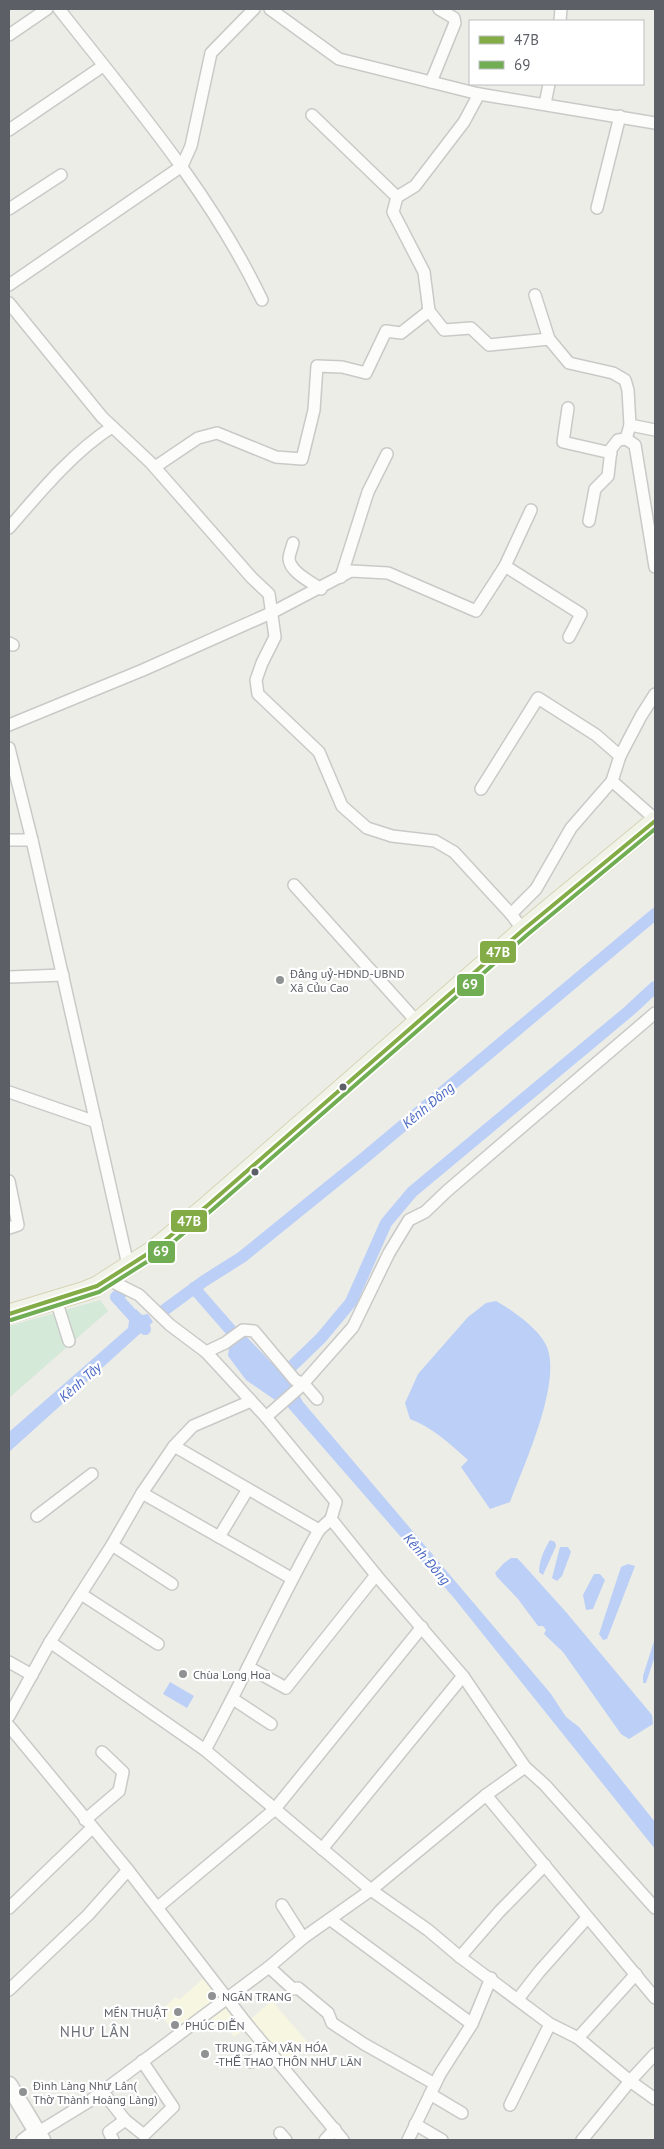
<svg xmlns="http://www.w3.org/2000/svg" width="664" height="2149" font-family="'PT Sans',sans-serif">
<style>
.commercial{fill:#f6f6e1}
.green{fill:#d5e9d8}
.water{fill:#bbcff7}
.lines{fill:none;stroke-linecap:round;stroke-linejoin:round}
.canal{stroke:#bbcff7;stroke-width:12}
.minor-casing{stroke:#c9cac8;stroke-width:14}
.secondary-casing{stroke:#cacac9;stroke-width:19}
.primary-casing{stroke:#d5d4b6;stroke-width:21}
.minor{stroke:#fcfcfb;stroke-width:11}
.secondary{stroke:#fcfcfb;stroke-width:16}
.primary{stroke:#f2f3e8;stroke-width:19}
.bus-1-casing{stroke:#fff;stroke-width:8}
.bus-2-casing{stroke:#fff;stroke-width:8}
.bus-1{stroke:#83ab46;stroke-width:4}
.bus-2{stroke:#71ad52;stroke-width:4}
.poi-dot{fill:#8f9193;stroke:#fff;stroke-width:2}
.bus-dot{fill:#5d5f66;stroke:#fff;stroke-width:2}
.labels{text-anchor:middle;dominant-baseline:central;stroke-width:4.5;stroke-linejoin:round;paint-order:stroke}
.poi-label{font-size:12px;fill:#5d5f66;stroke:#fff;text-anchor:start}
.water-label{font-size:14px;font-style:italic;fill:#4765c3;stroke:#fff}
.quarter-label{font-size:15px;letter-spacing:1px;fill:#6e7077;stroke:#fff}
.line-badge{stroke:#fff;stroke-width:2}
.badge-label{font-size:14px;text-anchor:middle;font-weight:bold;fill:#fff}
</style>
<rect width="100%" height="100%" fill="#edede7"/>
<path class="commercial" d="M 205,1977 L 247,2022 L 272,2001 L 309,2044 L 284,2069 L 275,2058 L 268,2063 L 247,2036 L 253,2031 L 249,2026 L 234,2037 L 221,2019 L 205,2031 L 198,2021 L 174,2032 L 159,2012 L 176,1997 L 179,2000 Z"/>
<path class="green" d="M 100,1300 L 108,1311 L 9,1398 L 9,1326 Z"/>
<g class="water">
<path d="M 496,1301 C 512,1310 536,1327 545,1343 C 565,1377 523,1467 510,1502 L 490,1509 L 461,1467 L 468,1460 C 450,1444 432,1427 410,1419 L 405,1403 L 418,1374 L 468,1317 L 486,1303 Z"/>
<path d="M 136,1309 L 142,1315 L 148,1314 L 153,1322 L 9,1452 L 9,1432 L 128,1328 L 130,1315 Z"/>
<path d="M 242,1332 L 294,1386 L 303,1402 L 551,1694 L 566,1717 L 579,1727 L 655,1822 L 655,1849 L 454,1598 L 279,1397 L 275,1400 L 246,1380 L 228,1356 L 229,1347 Z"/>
<path d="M 550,1540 L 555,1542 L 556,1546 L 543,1575 L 539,1572 C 539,1561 544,1550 550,1540 Z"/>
<path d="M 560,1547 L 568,1547 L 571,1552 L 562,1576 L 557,1581 L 552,1578 Z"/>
<path d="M 511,1558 L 517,1558 L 520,1561 L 566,1612 L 652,1715 L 653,1724 L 629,1739 L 621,1734 L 563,1652 L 544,1634 L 546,1630 L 543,1626 L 538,1626 L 518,1599 L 497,1577 L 495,1573 L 504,1563 Z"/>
<path d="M 628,1564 L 635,1566 L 607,1639 L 603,1640 L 599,1634 L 621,1567 Z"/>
<path d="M 594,1574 L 600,1574 L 605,1580 L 593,1609 L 586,1610 L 583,1595 Z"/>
<path d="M 655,1638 L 655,1656 L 646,1683 L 643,1683 L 643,1676 Z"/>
<path d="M 170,1682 L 194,1696 L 187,1708 L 163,1694 Z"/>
</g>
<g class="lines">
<g class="canal">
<path d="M 194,1288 L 242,1343"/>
<path d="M 121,1293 L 116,1297 L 145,1329"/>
<path d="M 163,1311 L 204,1281 L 242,1257 L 363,1159 L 655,914"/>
<path d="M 290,1368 L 321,1338 L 351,1302 L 386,1223 L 412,1192 L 629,1011 L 655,987"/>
</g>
<defs>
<g id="minor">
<path d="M 59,9 C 132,102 211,193 262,300"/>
<path d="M 270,9 L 339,59 L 479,94 L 655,123"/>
<path d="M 560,21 L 561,9"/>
<path d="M 9,35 L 47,9"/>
<path d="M 431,82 L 455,23 L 454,18 L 439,9"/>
<path d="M 479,94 L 464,122 L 415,186 L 397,197 L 393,212 L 424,272 L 429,311 L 444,330 L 471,328 L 489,345 L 549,339"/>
<path d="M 545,104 L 549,84"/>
<path d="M 312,115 L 397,197"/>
<path d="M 9,130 L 103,66"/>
<path d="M 597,208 L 620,116"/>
<path d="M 9,209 L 61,175"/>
<path d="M 9,285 L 182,166 L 191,146 L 211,53 L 254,9"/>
<path d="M 535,295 L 549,339 L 569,363 L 613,373 L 625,380 L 628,390 L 630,425 L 655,430"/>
<path d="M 9,303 L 102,417 L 151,463 L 252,578 L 269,594 L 275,637 L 262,663 L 256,680 L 258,694 L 319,752 L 342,806 L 367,828 L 392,836 L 435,841 L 454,852 L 511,914 L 523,930"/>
<path d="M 568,408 L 563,442 L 611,453"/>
<path d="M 630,425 L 626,439 L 635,445 L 655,567"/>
<path d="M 155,467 L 198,438 L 217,433 L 276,457 L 302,459 L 314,410 L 317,366 L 342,367 L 366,373 L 386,331 L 401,333 L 429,311"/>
<path d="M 589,521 L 595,489 L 608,476 L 611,449 L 618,440 L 626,439"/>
<path d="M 9,528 C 40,492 72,453 112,427"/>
<path d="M 293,543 C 292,548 289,554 289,559 C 290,572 311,582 321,589"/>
<path d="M 505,566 L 531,510"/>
<path d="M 341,577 L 368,492 L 387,454"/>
<path d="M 9,643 L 13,645"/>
<path d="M 9,725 L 143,670 L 273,612 L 351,571 L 388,573 L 476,611 L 505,566 L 581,614 L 569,637"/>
<path d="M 9,748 L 32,840 L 128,1265"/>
<path d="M 620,756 L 641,716 L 655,694"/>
<path d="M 481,789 L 538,698 L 596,735 L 620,756 L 612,781 L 655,819"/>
<path d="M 9,840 L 32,840"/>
<path d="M 294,885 L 418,1023"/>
<path d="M 511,914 L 536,889 L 571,828 L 612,781"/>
<path d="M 9,977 L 63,975"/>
<path d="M 9,1092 L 96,1122"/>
<path d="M 9,1181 L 18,1225 L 9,1228"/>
<path d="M 107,1279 L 139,1295 L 170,1325 L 206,1352 L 266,1417 L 336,1502 L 331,1519"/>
<path d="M 56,1300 L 69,1341"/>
<path d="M 206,1352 L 225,1343 L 243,1330 L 254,1331 L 295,1380 L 304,1384 L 317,1399"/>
<path d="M 266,1417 L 300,1387 L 353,1327 L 389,1253 L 409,1220 L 425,1212 L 447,1191 L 655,1013"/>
<path d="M 174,1446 L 319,1530 L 331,1519 L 376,1575 L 463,1676 L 525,1767 L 545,1785 L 655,1908"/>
<path d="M 142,1493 L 291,1578"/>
<path d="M 37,1516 L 92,1474"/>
<path d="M 219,1537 L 248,1489"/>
<path d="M 112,1545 L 172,1584"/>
<path d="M 81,1594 L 158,1644"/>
<path d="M 50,1642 L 112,1545 L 142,1493 L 174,1446 L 193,1426 L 251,1401"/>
<path d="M 9,1662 L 32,1675"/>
<path d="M 248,1667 L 286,1688 L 376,1575"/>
<path d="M 233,1699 L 271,1724"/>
<path d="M 9,1716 L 50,1642 L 205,1750 L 371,1890 L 428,1930 L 460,1957 L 550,2024 L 578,2038 L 630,2081 L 655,2099"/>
<path d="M 9,1726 L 128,1870 L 246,2023 L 343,2140"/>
<path d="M 205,1750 C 245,1677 278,1602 319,1530"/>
<path d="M 486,1795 L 655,1998"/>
<path d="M 85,1820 L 119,1791 L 123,1772 L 102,1752"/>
<path d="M 322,1849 L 463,1676"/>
<path d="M 282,1905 L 303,1938"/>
<path d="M 158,1907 L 274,1810 L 422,1627"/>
<path d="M 9,1908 L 92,1828"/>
<path d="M 331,1920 L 472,2024"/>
<path d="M 460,1957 L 499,1912 L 545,1865"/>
<path d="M 269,1967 L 293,1989 L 298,1988 L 328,2013 L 332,2023 L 364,2044 L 435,2084"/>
<path d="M 9,1990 L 88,1915 L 128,1870"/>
<path d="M 518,1999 L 539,1972 L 587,1918"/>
<path d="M 578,2038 L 636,1974"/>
<path d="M 251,2062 L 268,2048"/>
<path d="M 102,2091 L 125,2120"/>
<path d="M 430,2094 L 462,2113"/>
<path d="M 510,2105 L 550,2024"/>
<path d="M 415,2124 L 442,2140"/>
<path d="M 37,2133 L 91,2100 L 269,1967 L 303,1938 L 371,1890 L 486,1795 L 525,1767"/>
<path d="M 280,2133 L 286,2140"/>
<path d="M 22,2140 L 35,2130"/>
<path d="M 113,2140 L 109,2132 L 125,2120 L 144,2135 L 173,2107 L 142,2061"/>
<path d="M 325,2140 L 335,2129"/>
<path d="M 408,2140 L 440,2074 L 472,2024 L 491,1978"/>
<path d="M 582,2140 L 630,2081 L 655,2054"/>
</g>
<path id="secondary" d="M 9,2085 L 42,2140"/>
<path id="primary" d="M 9,1314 L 85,1291 L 97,1286 L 152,1251 L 208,1205 L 523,930 L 655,821"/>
</defs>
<use href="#minor" class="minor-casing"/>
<use href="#secondary" class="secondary-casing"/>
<use href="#primary" class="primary-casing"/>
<use href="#minor" class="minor"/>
<use href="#secondary" class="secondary"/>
<use href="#primary" class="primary"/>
<defs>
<path id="bus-1" d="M 9,1314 L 97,1286 L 152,1251 L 208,1205 L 523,930 L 655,821"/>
<path id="bus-2" d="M 11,1320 L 99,1292 L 156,1256 L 212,1210 L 527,935 L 655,829"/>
</defs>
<use href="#bus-1" class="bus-1-casing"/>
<use href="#bus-2" class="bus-2-casing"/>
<use href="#bus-1" class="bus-1"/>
<use href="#bus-2" class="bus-2"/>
</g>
<g class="poi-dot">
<circle cx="280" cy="980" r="5"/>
<circle cx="183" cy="1674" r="5"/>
<circle cx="212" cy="1996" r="5"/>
<circle cx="178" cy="2012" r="5"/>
<circle cx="175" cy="2025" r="5"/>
<circle cx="205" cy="2054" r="5"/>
<circle cx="23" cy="2092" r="5"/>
</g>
<g class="bus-dot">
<circle cx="343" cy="1087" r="4.5"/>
<circle cx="255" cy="1172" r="4.5"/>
</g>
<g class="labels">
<g class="poi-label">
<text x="290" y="973">Đảng uỷ-HĐND-UBND<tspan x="290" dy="14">Xã Củu Cao</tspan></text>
<text x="193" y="1674">Chùa Long Hoa</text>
<text x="222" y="1996">NGÂN TRANG</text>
<text x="168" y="2012" text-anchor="end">MẾN THUẬT</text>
<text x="185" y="2025">PHÚC DIỄN</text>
<text x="215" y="2047">TRUNG TÂM VĂN HÓA<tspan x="215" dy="14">-THỂ THAO THÔN NHƯ LÂN</tspan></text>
<text x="33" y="2085">Đình Làng Như Lân(<tspan x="33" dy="14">Thờ Thành Hoàng Làng)</tspan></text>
</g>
<g class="water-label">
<text transform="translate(428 1105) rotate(-40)">Kênh Đông</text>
<text transform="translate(80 1382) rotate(-42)">Kênh Tây</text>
<text transform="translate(427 1559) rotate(49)">Kênh Đông</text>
</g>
<g class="quarter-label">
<text x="95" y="2031">NHƯ LÂN</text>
</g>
</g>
<g class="line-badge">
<rect x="479" y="940" width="38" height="24" rx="5" fill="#83ab46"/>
<rect x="456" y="973" width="29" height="24" rx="5" fill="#71ad52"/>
<rect x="170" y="1209" width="38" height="24" rx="5" fill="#83ab46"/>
<rect x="147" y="1240" width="29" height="24" rx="5" fill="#71ad52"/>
</g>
<g class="badge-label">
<text x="498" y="957">47B</text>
<text x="470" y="989">69</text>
<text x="189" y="1226">47B</text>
<text x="161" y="1256">69</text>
</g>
<rect width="664" height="2149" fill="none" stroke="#5d5f66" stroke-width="20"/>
<rect x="469" y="20" width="175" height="65" fill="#ffffff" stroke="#bebfc2"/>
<rect x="479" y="36" width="25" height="8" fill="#83ab46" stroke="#bebfc2"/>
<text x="514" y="45" font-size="15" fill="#5d5f66">47B</text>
<rect x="479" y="61" width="25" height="8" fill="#71ad52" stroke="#bebfc2"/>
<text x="514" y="70" font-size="15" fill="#5d5f66">69</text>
</svg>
